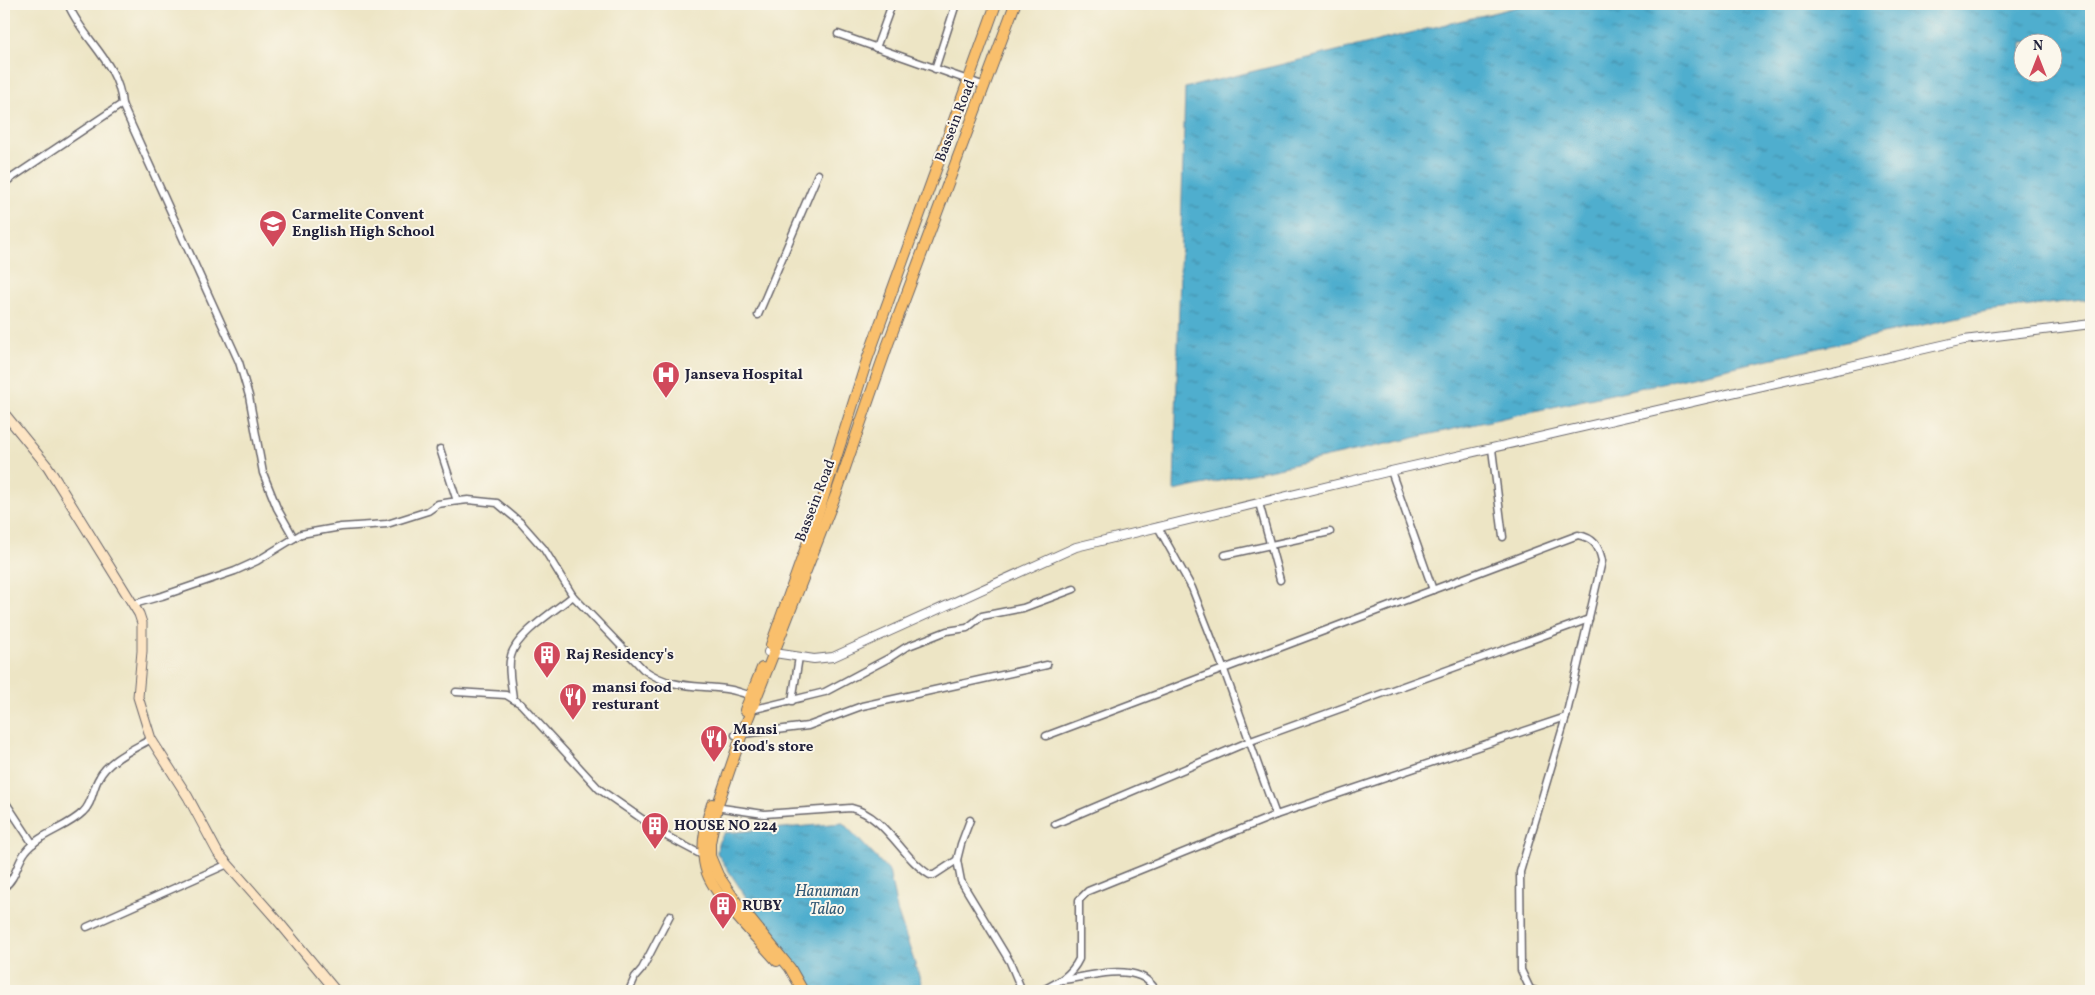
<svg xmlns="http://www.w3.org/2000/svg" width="2095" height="995" font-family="Vollkorn,serif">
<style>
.water{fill:url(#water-ripples);stroke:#396884;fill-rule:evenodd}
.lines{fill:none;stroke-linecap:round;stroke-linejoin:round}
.minor-casing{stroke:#69666b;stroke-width:9}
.tertiary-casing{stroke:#69666b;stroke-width:10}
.secondary-casing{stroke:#69666b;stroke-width:11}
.primary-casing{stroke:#69666b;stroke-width:12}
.minor{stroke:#fff;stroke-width:6}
.tertiary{stroke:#fff;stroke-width:8}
.secondary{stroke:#fde5c4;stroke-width:9}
.primary{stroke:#f9bf6c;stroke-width:10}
.labels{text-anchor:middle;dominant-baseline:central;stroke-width:4;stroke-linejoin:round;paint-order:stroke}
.street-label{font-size:15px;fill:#22223b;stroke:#fbf7ec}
.poi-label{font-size:15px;font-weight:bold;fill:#22223b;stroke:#fbf7ec;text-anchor:start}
.water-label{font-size:16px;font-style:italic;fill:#345a76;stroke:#fbf7ec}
</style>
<defs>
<pattern id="water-ripples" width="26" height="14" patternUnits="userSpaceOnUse" patternTransform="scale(1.25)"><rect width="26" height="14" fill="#50aece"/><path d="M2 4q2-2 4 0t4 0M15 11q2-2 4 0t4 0" fill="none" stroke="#428da8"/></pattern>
</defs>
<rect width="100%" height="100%" fill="#fbf7ec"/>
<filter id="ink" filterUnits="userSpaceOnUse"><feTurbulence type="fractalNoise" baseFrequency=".02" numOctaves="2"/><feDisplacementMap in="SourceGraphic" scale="10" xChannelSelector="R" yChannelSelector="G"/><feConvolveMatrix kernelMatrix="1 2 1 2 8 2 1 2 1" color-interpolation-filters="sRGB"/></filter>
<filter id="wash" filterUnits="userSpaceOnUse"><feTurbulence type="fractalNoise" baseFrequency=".0096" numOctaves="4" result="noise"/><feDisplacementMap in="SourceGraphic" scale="20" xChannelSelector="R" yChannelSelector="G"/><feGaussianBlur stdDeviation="1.12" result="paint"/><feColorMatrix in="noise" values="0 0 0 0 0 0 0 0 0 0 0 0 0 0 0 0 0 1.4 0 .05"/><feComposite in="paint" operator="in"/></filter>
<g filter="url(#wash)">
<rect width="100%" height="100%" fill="#ede5c5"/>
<g class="water">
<path d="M 1529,4 L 2091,4 L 2091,299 L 1986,311 L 1174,491 L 1185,88 ZM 2022,42 L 2052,42 L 2052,72 L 2022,72 Z"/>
<path d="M 843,823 L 889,871 L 897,910 L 924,991 L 808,991 L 717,853 L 718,843 L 724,833 Z"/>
</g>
</g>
<g filter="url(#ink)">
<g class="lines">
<defs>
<g id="minor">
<path d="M 838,34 L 985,86"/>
<path d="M 876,48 L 892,4"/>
<path d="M 935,69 L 956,4"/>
<path d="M 122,104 L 239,362 L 249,396 L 263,473 L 277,508 L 294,538"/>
<path d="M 4,183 L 122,104 C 119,63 83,40 68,4"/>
<path d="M 758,315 L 818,174"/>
<path d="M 440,449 L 457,501"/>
<path d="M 1492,449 L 1503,537"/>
<path d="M 1391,471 L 1433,590"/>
<path d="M 1259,503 L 1280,580"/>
<path d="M 1225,555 L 1330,532"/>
<path d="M 134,604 L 162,596 L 235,571 L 257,561 L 301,534 L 341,527 L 387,524 L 428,511 L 438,504 L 451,502 L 468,500 L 497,503 L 521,523 L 544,549 L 573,596 L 643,669 C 670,689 695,685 726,689 C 735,690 744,694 753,696"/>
<path d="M 456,692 L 506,695 L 521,704 L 599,789 L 668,837 L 704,856"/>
<path d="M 513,699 C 512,686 507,669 511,656 C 516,634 556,610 573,596"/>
<path d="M 792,701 L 799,657"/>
<path d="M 751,710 L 825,692 L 889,658 L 906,647 L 947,631 L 967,628 L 982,616 L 1023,608 L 1074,589"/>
<path d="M 735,735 L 808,726 L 862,706 L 1047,665"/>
<path d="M 1046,736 L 1578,535 C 1594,538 1599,546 1602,561 L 1566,717 L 1276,815 L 1224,670 L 1192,588 L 1158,527"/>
<path d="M 4,800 L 33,844"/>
<path d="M 715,807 L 764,814 L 851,808 C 886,816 901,857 930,875 L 934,875 L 957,860"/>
<path d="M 970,820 L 961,844 L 957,860 L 961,881 L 1010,962 L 1022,991"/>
<path d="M 1055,824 L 1248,742 L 1589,619"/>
<path d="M 4,887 C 16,879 17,862 26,851 C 40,833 67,828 83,812 C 93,803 92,789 99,778 C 108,760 134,749 151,739"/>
<path d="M 87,927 L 228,864"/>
<path d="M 1063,980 C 1086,977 1117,967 1140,976 C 1148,979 1152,985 1157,991"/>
<path d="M 629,991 L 635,977 L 642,969 L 670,915"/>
<path d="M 1041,991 C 1057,983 1071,976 1079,959 L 1079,900 L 1088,891 L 1276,815"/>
<path d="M 1536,991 L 1530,989 L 1521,970 L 1520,872 L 1566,717"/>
</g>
<path id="tertiary" d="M 768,652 L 814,659 L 833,657 L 1076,547 L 1391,471 L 1964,340 L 2091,324"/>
<path id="secondary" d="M 4,413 L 48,467 L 139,614 L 142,623 L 142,651 L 138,697 L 151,739 L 188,797 L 218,853 L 278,921 L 336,991"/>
<g id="primary">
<path d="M 771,645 L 820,508 L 867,360 L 996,4"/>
<path d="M 745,710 L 762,668"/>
<path d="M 712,804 C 705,825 699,851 707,873 C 716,898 758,939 777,961"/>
<path d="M 803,991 L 790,968 L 737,903 L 718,875 L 710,856 L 710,843 L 717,807 L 742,734 L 836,494 L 888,344 L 1015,4"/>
</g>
</defs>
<use href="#minor" class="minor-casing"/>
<use href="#tertiary" class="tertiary-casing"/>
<use href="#secondary" class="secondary-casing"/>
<use href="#primary" class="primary-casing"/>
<use href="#minor" class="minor"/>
<use href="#tertiary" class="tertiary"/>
<use href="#secondary" class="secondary"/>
<use href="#primary" class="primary"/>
</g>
</g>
<defs>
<symbol id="school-pin" viewBox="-11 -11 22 30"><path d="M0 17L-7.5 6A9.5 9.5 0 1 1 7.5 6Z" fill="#d1495b" stroke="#fbf7ec"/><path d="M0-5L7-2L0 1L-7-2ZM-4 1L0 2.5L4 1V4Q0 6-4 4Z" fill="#fff"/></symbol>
<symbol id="hospital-pin" viewBox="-11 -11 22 30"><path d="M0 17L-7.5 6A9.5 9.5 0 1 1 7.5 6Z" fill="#d1495b" stroke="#fbf7ec"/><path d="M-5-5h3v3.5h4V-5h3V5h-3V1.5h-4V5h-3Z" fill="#fff"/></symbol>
<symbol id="building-pin" viewBox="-11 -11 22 30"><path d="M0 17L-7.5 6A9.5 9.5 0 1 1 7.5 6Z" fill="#d1495b" stroke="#fbf7ec"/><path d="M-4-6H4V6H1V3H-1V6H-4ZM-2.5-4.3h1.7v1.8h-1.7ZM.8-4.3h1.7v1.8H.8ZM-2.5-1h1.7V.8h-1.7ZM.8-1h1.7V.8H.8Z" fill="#fff"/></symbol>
<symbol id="restaurant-pin" viewBox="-11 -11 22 30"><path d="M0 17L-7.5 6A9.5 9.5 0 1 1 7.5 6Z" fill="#d1495b" stroke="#fbf7ec"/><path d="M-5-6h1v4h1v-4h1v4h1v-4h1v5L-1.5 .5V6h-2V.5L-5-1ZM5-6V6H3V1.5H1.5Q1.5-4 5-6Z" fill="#fff"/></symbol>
</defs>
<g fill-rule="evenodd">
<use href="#school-pin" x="257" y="208" width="32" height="43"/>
<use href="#hospital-pin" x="650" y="359" width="32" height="43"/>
<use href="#building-pin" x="531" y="639" width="32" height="43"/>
<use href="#restaurant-pin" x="557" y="681" width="32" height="43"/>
<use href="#restaurant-pin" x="698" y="723" width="32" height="43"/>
<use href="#building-pin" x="639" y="810" width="32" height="43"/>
<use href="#building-pin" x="707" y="890" width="32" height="43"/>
</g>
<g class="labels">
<g class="street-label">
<text transform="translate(956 121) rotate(-69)">Bassein Road</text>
<text transform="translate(816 501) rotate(-69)">Bassein Road</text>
</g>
<g class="poi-label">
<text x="292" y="215">Carmelite Convent<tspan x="292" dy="17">English High School</tspan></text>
<text x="685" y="375">Janseva Hospital</text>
<text x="566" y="655">Raj Residency's</text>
<text x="592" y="688">mansi food<tspan x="592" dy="17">resturant</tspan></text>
<text x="733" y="730">Mansi<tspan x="733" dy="17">food's store</tspan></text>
<text x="674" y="826">HOUSE NO 224</text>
<text x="742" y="906">RUBY</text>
</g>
<g class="water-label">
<text x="827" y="892">Hanuman<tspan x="827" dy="18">Talao</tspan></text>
</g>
</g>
<rect width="2095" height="995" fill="none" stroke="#fbf7ec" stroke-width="20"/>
<g transform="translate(2038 58)"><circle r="24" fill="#fbf7ec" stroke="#a4a2a5"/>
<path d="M0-4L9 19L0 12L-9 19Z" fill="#d1495b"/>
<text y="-8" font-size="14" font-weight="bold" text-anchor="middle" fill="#22223b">N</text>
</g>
</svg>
